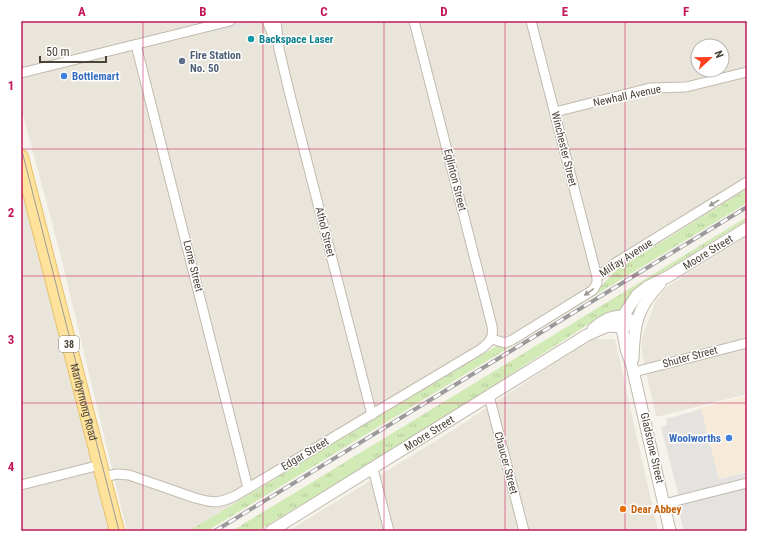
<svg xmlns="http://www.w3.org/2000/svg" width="768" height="552" font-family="'Roboto Condensed',sans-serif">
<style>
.residential{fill:#eae5da;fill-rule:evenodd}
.commercial{fill:#f7ead8}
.grass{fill:url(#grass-tufts)}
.parking{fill:#e5e3e0}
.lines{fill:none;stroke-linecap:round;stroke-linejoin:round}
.minor-casing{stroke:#c2bbae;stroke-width:11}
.tertiary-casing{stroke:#c2bbae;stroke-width:13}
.primary-casing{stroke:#e6c16a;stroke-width:16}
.minor{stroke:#fff;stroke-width:9}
.tertiary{stroke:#fff;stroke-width:11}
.primary{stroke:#ffe39c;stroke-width:14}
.tram{stroke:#9a9a9a;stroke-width:1}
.rail-casing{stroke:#9a9a9a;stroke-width:4}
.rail{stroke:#fff;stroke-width:2.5;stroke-dasharray:8;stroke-linecap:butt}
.oneway{fill:#9c9892}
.grid{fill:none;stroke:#c2185b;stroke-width:1;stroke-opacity:0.55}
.culture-dot{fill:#0f9aa8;stroke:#fff;stroke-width:1.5}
.service-dot{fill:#5c6f8a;stroke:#fff;stroke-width:1.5}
.shop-dot{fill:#3f7fe0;stroke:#fff;stroke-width:1.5}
.food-dot{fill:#e8710a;stroke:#fff;stroke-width:1.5}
.labels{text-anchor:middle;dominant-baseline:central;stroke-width:3;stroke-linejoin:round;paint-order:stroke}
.shield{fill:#fff;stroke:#817c74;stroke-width:1}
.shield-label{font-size:10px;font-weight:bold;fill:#4b4439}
.culture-label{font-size:11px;font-weight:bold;fill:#0d838f;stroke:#fff;text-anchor:start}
.service-label{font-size:11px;font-weight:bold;fill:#4e5e75;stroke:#fff;text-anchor:start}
.shop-label{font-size:11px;font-weight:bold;fill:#366cbe;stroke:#fff;text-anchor:start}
.street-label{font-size:11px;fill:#4b4439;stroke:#fff}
.food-label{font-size:11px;font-weight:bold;fill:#c56008;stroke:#fff;text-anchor:start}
.neatline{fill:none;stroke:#c2185b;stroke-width:1.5}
.grid-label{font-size:13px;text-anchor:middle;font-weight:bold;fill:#c2185b}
</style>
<defs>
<pattern id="grass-tufts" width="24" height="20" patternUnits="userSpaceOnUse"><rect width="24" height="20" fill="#d2eab5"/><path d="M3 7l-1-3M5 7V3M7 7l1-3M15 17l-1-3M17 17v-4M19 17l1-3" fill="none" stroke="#b6ca9c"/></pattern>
</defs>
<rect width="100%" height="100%" fill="#f6f3ec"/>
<g class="residential">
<path d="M 21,21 L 747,21 L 747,189 L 189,531 L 127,531 L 60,253 L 21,107 ZM 698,46 L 722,46 L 722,70 L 698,70 Z"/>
<path d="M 21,177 L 110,531 L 21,531 Z"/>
<path d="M 747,236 L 747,394 L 656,417 L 642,354 L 642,338 L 656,300 L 668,286 Z"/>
<path d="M 591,339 L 615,339 L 658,531 L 288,531 L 447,434 Z"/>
</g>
<path class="commercial" d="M 747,396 L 747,471 L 717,479 L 699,408 Z"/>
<g class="grass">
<path d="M 747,189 L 747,203 L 207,531 L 189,531 L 409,397 L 497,346 L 507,344 L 596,292 L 616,270 Z"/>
<path d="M 747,217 L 747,220 L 642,285 L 622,311 L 601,316 L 429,427 L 258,531 L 232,531 Z"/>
</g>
<g class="parking">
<path d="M 247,22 L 248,25 L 210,34 L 209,31 Z"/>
<path d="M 701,409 L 719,479 L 747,472 L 747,531 L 684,531 L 678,508 L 678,494 L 661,427 L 667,425 L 666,419 Z"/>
</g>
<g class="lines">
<defs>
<g id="minor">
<path d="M 267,21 L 275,40"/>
<path d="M 276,21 L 279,49 L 289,91 L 372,415"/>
<path d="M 531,21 L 597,277"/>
<path d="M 136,45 L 248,488"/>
<path d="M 21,73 L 230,21"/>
<path d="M 555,112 L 650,88 L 686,87 L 747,72"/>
<path d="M 492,339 L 505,343 L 512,340 L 593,290 L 597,283 L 597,277 L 617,262 L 747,182"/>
<path d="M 634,372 L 747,343"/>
<path d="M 489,396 L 524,531"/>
<path d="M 373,469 L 389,531"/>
<path d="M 103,477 L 117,474 L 129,475 L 195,498 L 207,501 L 216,502 L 225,500 L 235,496 L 481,349 C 490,342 494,338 492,326 L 414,21"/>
<path d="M 21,485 L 100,465"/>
<path d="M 664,504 L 747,483"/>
</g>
<g id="tertiary">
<path d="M 593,329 C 604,319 616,312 629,319"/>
<path d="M 633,359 C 634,327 636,308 660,284"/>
<path id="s1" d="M 271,531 L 587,335 L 608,326 L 622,327 L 636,323"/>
<path id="s2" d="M 670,531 L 632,366 L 626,349 L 622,327 L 623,316 L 637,295 L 647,287 L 669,276 L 747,228"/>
</g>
<g id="primary">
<path id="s3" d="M 21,157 L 117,531"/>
</g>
</defs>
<use href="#minor" class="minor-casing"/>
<use href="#tertiary" class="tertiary-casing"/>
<use href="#primary" class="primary-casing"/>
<use href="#minor" class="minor"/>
<use href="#tertiary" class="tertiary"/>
<use href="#primary" class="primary"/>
<path class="tram" d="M 21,147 L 119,531"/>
<defs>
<path id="rail" d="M 215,531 L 747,207"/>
</defs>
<use href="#rail" class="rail-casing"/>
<use href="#rail" class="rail"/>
</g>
<defs><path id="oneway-solid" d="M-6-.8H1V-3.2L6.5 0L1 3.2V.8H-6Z"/></defs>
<g class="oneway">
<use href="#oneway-solid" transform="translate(714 203) rotate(148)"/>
<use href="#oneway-solid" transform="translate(589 292) rotate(145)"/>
</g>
<path class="grid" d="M 143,21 L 143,531M 263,21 L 263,531M 384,21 L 384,531M 505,21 L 505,531M 625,21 L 625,531M 21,149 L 747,149M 21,276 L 747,276M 21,403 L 747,403"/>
<circle class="culture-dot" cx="251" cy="39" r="4"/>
<circle class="service-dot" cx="182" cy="61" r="4"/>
<g class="shop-dot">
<circle cx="64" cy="76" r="4"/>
<circle cx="729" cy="438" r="4"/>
</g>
<circle class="food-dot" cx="623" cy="509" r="4"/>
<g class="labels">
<rect class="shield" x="59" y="336" width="20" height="16" rx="3"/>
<g class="shield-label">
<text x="69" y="344">38</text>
</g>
<g class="culture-label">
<text x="259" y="39">Backspace Laser</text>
</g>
<g class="service-label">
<text x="190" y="55">Fire Station<tspan x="190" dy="13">No. 50</tspan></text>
</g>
<g class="shop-label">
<text x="72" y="76">Bottlemart</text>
<text x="721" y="438" text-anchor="end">Woolworths</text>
</g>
<g class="street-label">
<text transform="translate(627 96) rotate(-12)">Newhall Avenue</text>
<text transform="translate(564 149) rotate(76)">Winchester Street</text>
<text transform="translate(455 180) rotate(76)">Eglinton Street</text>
<text transform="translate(325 232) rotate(76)">Athol Street</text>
<text stroke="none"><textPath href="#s2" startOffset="329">Moore Street</textPath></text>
<text transform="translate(626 258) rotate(-33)">Milfay Avenue</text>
<text transform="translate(193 266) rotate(76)">Lorne Street</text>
<text transform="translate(690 357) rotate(-15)">Shuter Street</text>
<text stroke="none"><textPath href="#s3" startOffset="253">Maribyrnong Road</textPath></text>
<text stroke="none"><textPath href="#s1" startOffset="186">Moore Street</textPath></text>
<text transform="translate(652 448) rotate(77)">Gladstone Street</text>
<text transform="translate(305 454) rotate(-31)">Edgar Street</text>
<text transform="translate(506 463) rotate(75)">Chaucer Street</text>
</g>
<g class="food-label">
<text x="631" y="509">Dear Abbey</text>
</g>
</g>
<rect width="768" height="552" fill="none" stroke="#ffffff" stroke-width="44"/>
<g transform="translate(710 58) rotate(68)"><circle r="19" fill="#ffffff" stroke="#b7b4b0"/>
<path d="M0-3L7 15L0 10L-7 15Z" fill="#fc3f1d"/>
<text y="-6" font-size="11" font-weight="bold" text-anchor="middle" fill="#4b4439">N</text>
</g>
<path d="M40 56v6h66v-6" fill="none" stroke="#4b4439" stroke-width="2"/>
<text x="46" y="56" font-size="12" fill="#4b4439" stroke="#ffffff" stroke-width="3" paint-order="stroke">50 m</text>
<rect x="22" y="22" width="724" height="508" class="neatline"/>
<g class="grid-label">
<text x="82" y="16">A</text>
<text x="203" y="16">B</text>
<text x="324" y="16">C</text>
<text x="444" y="16">D</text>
<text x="565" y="16">E</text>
<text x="686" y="16">F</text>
<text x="11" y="90">1</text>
<text x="11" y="217">2</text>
<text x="11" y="344">3</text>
<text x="11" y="471">4</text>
</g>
</svg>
